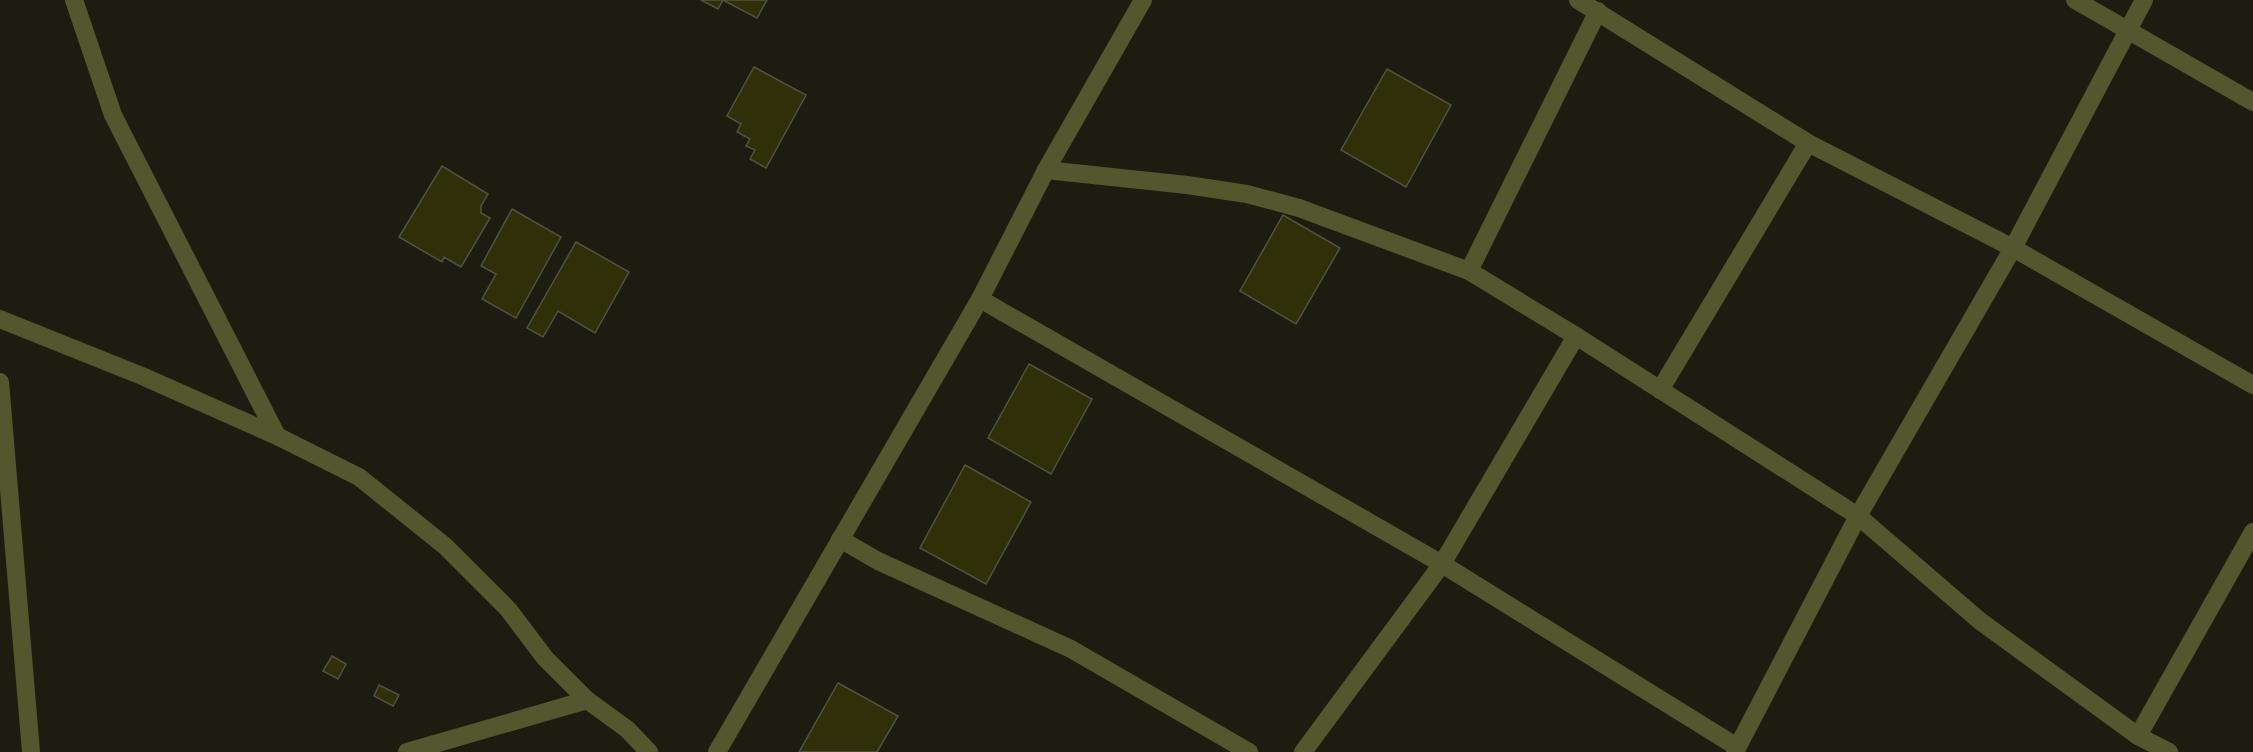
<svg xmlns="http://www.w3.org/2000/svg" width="2253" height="752" font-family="Commissioner,sans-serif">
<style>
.building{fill:#2f3007;stroke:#505243;stroke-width:1.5}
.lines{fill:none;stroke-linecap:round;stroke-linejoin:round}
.minor{stroke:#54562d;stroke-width:18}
</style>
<rect width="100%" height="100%" fill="#1c1d10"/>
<g class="building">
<path d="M 701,0 L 723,0 L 718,9 Z"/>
<path d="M 723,0 L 767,0 L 757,18 Z"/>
<path d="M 754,67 L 806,95 L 766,168 L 750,159 L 755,150 L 746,146 L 750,139 L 737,132 L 741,124 L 727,116 Z"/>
<path d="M 1387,69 L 1451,105 L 1406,187 L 1341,150 Z"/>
<path d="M 442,166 L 488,194 L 481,206 L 481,213 L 490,218 L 461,267 L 444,257 L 442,262 L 399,237 Z"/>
<path d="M 512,209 L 561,237 L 516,318 L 482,299 L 496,274 L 481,266 Z"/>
<path d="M 1283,215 L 1340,248 L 1296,324 L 1240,291 Z"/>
<path d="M 576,242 L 629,272 L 595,333 L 558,311 L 543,337 L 527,328 Z"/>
<path d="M 1029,364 L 1092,399 L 1051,474 L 988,438 Z"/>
<path d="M 965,465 L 1031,502 L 986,584 L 920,548 Z"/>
<path d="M 332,656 L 346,664 L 338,679 L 323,671 Z"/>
<path d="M 838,683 L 898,716 L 877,752 L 799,752 Z"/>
<path d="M 379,685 L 399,695 L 393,706 L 374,696 Z"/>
</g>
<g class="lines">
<g class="minor">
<path d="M 74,0 L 113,115 L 277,436"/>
<path d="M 1578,0 L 1808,143 L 2013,248 L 2253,385"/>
<path d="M 2075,0 L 2253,102"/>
<path d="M 1046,170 L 1187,185 L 1247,194 L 1299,208 L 1469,271 L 1576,336 L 1858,516 L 1980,621 L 2138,736 L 2169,752"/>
<path d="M 1469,271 L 1598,11"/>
<path d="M 980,299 L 1442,564 L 1737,747"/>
<path d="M 0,319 L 142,376 L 277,436 L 359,477 L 445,546 L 508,609 L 545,658 L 587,700 L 627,729 L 649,752"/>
<path d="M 0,382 L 31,752"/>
<path d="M 1660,390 L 1808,143"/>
<path d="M 840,539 L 878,561 L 1071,649 L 1249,752"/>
<path d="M 2138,736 L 2253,532"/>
<path d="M 407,752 L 587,700"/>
<path d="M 717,752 L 980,299 L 1046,170 L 1143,0"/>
<path d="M 1303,752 L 1442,564 L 1576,336"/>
<path d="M 1735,752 L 1858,516 L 2013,248 L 2144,0"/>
</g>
</g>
</svg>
